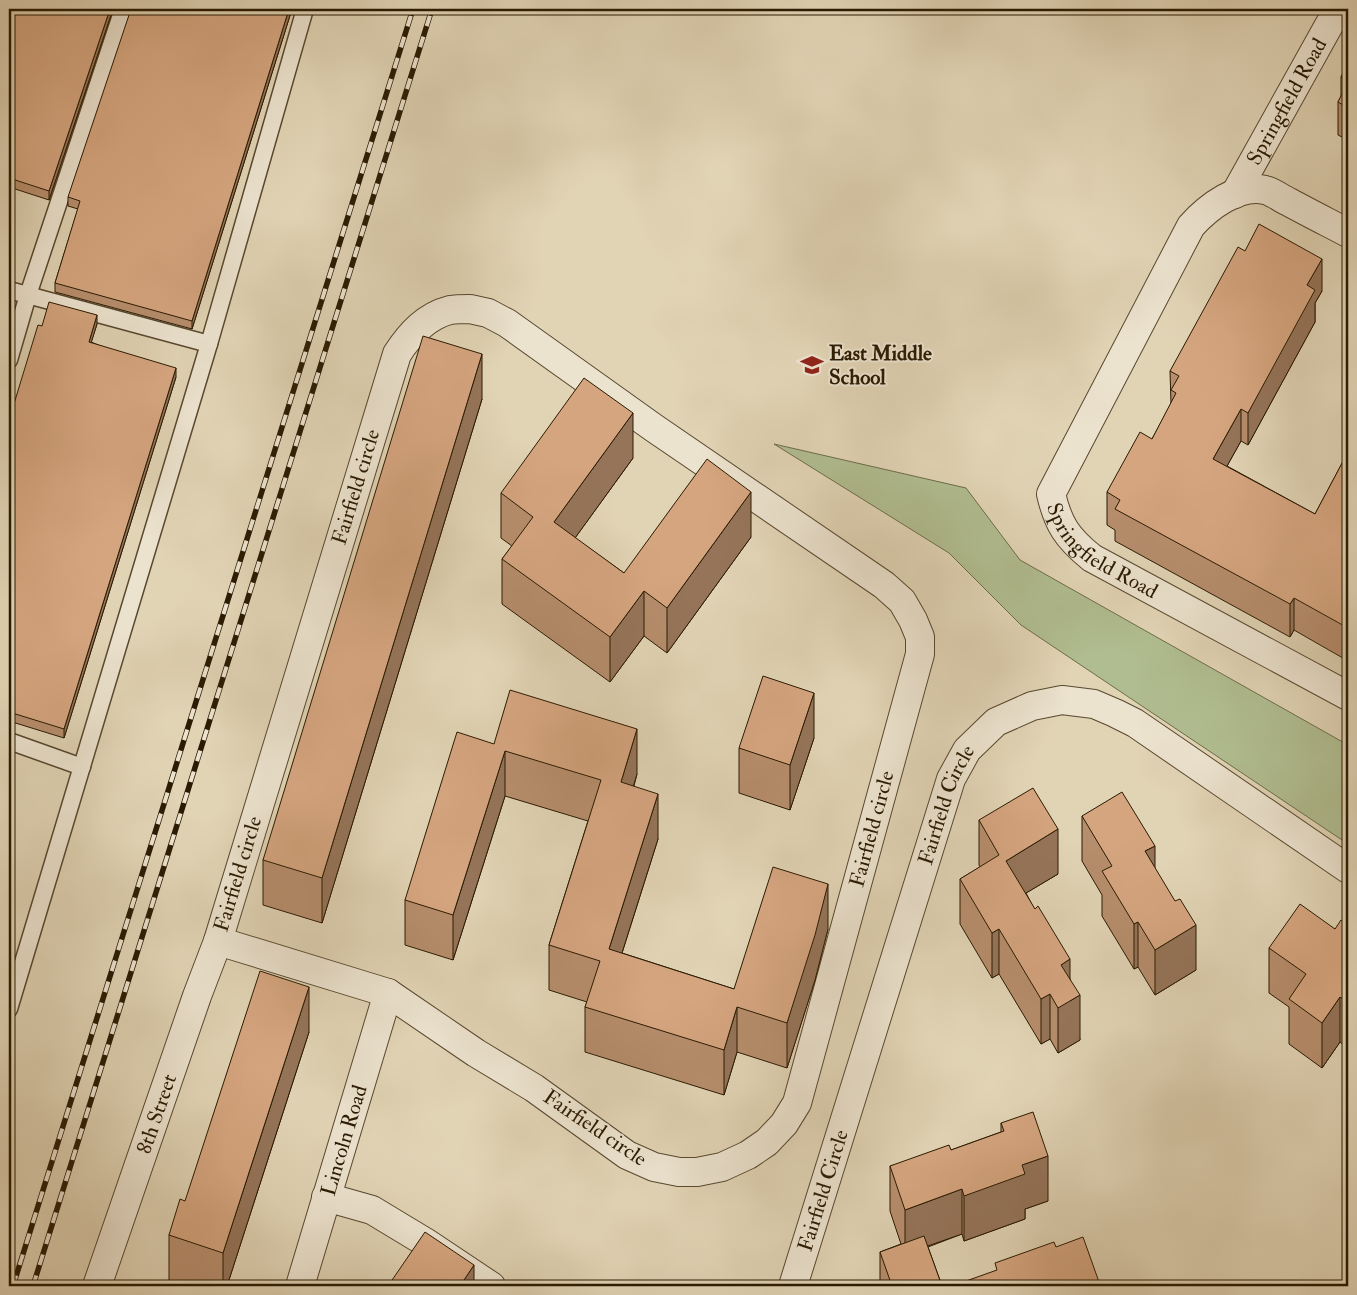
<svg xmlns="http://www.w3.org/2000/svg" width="1357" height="1295" font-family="'IM FELL Double Pica',serif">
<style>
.green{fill:#b0bd90;stroke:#6d6c49}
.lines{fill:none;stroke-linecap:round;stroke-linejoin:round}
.service-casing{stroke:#58482f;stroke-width:19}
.minor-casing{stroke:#58482f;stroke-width:30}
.service{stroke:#ece3cf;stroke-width:16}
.minor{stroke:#ece3cf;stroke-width:28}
.rail-casing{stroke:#2a1a02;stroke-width:5.5}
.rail{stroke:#ece3cf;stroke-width:4;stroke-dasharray:11;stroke-linecap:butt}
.wall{fill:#b78e6d;stroke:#2a1a02}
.shaded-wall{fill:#957459;stroke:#2a1a02}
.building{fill:#d5a57f;stroke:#2a1a02}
.labels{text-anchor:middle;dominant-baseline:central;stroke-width:4;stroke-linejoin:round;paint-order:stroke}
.street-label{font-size:21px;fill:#2a1a02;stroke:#ece3cf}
.poi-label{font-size:21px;font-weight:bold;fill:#2a1a02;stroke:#ece3cf;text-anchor:start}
</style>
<rect width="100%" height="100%" fill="#e1d4b5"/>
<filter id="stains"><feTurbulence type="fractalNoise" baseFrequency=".004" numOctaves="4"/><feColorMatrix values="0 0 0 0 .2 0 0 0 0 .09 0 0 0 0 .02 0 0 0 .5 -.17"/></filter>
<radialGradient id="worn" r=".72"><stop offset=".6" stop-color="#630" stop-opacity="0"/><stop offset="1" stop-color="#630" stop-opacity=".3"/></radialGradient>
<path class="green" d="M 774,444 L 966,488 L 1020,560 L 1348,745 L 1348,844 L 1021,625 L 949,553 Z"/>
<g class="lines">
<defs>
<g id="service">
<path d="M 9,290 L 209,344 L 9,1009"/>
<path d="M 209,344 L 305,9"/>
<path d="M 9,360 L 28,295 L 123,9"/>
<path d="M 9,741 L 82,767"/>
</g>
<g id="minor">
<path id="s1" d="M 1235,194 L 1338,9"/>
<path id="s2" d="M 1348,233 C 1329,223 1309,213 1289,202 C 1282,199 1273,192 1265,190 C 1238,184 1208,207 1191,226 L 1051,494 C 1058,524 1067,538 1092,558 L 1348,696"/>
<path d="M 470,309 L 488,313 L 507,323 L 654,428 L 884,585 L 902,601 L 913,620 L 920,637 L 920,654 L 797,1103 L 784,1124 L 767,1142 L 748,1155 L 722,1167 L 697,1172 L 679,1172 L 654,1167 L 627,1155 L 534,1088 L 476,1053 L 388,993 L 218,941 L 397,354 C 410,334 426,316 450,310 C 456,309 463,309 470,309 Z"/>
<path d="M 326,1197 L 372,1210 L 425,1242 L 491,1286"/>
<path id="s3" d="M 97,1286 L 197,996 L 218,941"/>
<path id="s4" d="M 300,1286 L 388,993"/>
<path id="s5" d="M 793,1286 L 951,779 L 967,750 L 996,722 L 1032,706 L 1062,700 L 1094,704 L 1115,713 L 1135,723 L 1348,869"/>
</g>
</defs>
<use href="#service" class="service-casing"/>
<use href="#minor" class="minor-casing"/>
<use href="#service" class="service"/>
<use href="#minor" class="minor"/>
<defs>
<g id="rail">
<path d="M 13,1286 L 413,9"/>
<path d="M 33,1286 L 432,9"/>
</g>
</defs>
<use href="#rail" class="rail-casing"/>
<use href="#rail" class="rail"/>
</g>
<g class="wall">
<path d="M 9,9 L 113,9 L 49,200 L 9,187 Z"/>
<path d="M 292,9 L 192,329 L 55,292 L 55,283 L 78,209 L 68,206 L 68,197 Z"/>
<path d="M 1348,63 L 1348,140 L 1338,135 L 1338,102 L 1341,96 L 1341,77 Z"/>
<path d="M 1322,291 L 1315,303 L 1315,322 L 1248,445 L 1241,441 L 1227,466 L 1315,514 L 1348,452 L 1348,661 L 1294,630 L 1290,637 L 1115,541 L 1115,530 L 1107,525 L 1107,492 L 1152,439 L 1171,404 L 1170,371 Z"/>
<path d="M 97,324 L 91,342 L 176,377 L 64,738 L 9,721 L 9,405 L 13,407 L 42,326 Z"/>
<path d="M 482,399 L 322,923 L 263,905 L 263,860 Z"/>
<path d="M 633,458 L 575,538 L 624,573 L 751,537 L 667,653 L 644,636 L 610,682 L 502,604 L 502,559 L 512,546 L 501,538 L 501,493 Z"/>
<path d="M 814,738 L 790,810 L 739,793 L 739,748 Z"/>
<path d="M 494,744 L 637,774 L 634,786 L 658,839 L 622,953 L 734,989 L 828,929 L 815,980 L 787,1068 L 737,1052 L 724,1095 L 585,1052 L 585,1007 L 587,1002 L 549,990 L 549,945 L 588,821 L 505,796 L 453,960 L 405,945 L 405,900 Z"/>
<path d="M 1082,816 L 1155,868 L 1196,970 L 1155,995 L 1138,967 L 1134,969 L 1102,916 L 1102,895 L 1082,861 Z"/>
<path d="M 979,820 L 1058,874 L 1026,893 L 1070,979 L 1080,1040 L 1058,1053 L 1050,1039 L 1041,1044 L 999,974 L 992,978 L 960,924 L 960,879 L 980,867 L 979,865 Z"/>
<path d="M 1348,925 L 1348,1048 L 1340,1042 L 1322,1068 L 1289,1044 L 1289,1007 L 1269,993 L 1269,948 Z"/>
<path d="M 309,1032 L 227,1286 L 188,1286 L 169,1280 L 169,1235 L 185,1201 Z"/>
<path d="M 1001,1123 L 1048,1201 L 1025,1209 L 1025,1219 L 964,1241 L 962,1234 L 928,1247 L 942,1286 L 880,1286 L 880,1252 L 901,1244 L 890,1211 L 890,1166 L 951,1150 L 1001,1132 Z"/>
</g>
<g class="shaded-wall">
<path d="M 110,9 L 113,9 L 49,200 L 49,191 Z"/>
<path d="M 289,9 L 292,9 L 192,329 L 192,321 Z"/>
<path d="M 1322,259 L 1322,291 L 1315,303 L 1315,322 L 1248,445 L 1248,413 L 1307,285 Z"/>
<path d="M 97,315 L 97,324 L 89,350 L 89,342 Z"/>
<path d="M 482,354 L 482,399 L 322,923 L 322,878 Z"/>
<path d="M 176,368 L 176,377 L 64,738 L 64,729 Z"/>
<path d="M 1241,409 L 1241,441 L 1213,491 L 1213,459 Z"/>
<path d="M 633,413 L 633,458 L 554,567 L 554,522 Z"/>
<path d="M 751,492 L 751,537 L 667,653 L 667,608 Z"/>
<path d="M 644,591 L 644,636 L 610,682 L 610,637 Z"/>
<path d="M 1294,598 L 1294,630 L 1290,637 L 1290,604 Z"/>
<path d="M 814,693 L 814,738 L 790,810 L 790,765 Z"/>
<path d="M 637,729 L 637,774 L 621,827 L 621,782 Z"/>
<path d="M 505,751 L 505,796 L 453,960 L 453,915 Z"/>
<path d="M 658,794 L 658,839 L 609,994 L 609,949 Z"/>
<path d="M 1058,829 L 1058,874 L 1006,905 L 1006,861 Z"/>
<path d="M 1155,846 L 1155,891 L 1145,851 Z"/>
<path d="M 828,884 L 828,929 L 815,980 L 787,1068 L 787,1023 Z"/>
<path d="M 1138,922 L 1138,967 L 1134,969 L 1134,924 Z"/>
<path d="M 1196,925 L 1196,970 L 1155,995 L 1155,950 Z"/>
<path d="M 999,929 L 999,974 L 992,978 L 992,933 Z"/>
<path d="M 1070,959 L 1070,1001 L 1080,995 L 1080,1040 L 1058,1053 L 1058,1008 L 1061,965 Z"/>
<path d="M 309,987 L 309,1032 L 227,1286 L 223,1286 L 223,1253 Z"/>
<path d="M 1050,994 L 1050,1039 L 1041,1044 L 1041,999 Z"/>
<path d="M 1340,997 L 1340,1042 L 1322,1068 L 1322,1023 Z"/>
<path d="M 737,1007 L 737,1052 L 724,1095 L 724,1050 Z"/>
<path d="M 1048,1156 L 1048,1201 L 1025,1209 L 1025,1219 L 964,1241 L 964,1196 L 1022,1165 Z"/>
<path d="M 962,1189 L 962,1234 L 905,1254 L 905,1210 Z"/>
<path d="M 474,1265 L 474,1286 L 460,1286 Z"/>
<path d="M 1099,1282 L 1099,1286 L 1087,1286 Z"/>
</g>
<g class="building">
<path d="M 9,9 L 110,9 L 49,191 L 9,178 Z"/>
<path d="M 131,9 L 289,9 L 192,321 L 55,283 L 80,201 L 68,197 Z"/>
<path d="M 1348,63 L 1348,80 L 1341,77 Z"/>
<path d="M 1348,82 L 1348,108 L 1338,102 Z"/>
<path d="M 1259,224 L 1322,259 L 1307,285 L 1315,290 L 1248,413 L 1241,409 L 1213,459 L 1315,514 L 1348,452 L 1348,628 L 1294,598 L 1290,604 L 1115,509 L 1120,500 L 1107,492 L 1140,432 L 1152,439 L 1176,393 L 1171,390 L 1179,376 L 1170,371 L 1238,247 L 1245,251 Z"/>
<path d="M 49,302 L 97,315 L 89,342 L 176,368 L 64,729 L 9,712 L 9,405 L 13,407 L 38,325 L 42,326 Z"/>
<path d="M 423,336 L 482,354 L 322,878 L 263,860 Z"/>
<path d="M 584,378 L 633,413 L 554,522 L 624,573 L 707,459 L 751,492 L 667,608 L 644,591 L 610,637 L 502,559 L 533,517 L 501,493 Z"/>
<path d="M 763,676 L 814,693 L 790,765 L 739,748 Z"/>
<path d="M 510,690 L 637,729 L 621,782 L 658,794 L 609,949 L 734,989 L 773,867 L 828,884 L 815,935 L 787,1023 L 737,1007 L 724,1050 L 585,1007 L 600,961 L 549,945 L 601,780 L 505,751 L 453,915 L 405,900 L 457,732 L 494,744 Z"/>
<path d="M 1033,788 L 1058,829 L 1006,861 L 1035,909 L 1038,906 L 1070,959 L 1061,965 L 1080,995 L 1058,1008 L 1050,994 L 1041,999 L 999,929 L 992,933 L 960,879 L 999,855 L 979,820 Z"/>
<path d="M 1122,792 L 1155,846 L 1145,851 L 1175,901 L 1180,899 L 1196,925 L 1155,950 L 1138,922 L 1134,924 L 1102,871 L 1112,866 L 1082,816 Z"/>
<path d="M 1300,904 L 1335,929 L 1341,920 L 1348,925 L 1348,1003 L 1340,997 L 1322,1023 L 1289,999 L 1306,974 L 1269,948 Z"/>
<path d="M 260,971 L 309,987 L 223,1253 L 169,1235 L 180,1199 L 185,1201 Z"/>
<path d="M 1033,1112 L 1048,1156 L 1022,1165 L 1025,1174 L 964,1196 L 962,1189 L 905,1210 L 890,1166 L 949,1145 L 951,1150 L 1004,1131 L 1001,1123 Z"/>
<path d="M 425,1232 L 474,1265 L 460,1286 L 388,1286 Z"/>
<path d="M 924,1236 L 942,1286 L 892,1286 L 880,1252 Z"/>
<path d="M 1083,1237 L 1099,1282 L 1087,1286 L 1067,1286 L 1066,1284 L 1060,1286 L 952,1286 L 997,1270 L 995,1263 L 1054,1242 L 1056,1247 Z"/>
</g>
<defs>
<symbol id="school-bare" viewBox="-9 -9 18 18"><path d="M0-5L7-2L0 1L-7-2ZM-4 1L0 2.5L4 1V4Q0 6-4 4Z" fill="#8f2418" stroke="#ece3cf" stroke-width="2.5" paint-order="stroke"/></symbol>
</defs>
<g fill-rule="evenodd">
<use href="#school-bare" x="796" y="349" width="32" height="32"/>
</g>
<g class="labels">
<g class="street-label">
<text stroke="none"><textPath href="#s1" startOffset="106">Springfield Road</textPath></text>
<text transform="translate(356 487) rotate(-73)">Fairfield circle</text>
<text stroke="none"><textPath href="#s2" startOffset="562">Springfield Road</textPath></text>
<text stroke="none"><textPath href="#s5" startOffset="505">Fairfield Circle</textPath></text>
<text transform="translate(872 829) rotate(-75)">Fairfield circle</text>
<text transform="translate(238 874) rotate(-73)">Fairfield circle</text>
<text stroke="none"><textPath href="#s3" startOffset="182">8th Street</textPath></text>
<text transform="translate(595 1128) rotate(34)">Fairfield circle</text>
<text stroke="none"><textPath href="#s4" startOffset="152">Lincoln Road</textPath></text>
<text stroke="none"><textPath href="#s5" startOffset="100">Fairfield Circle</textPath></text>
</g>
<g class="poi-label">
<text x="829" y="353">East Middle<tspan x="829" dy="24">School</tspan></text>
</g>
</g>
<rect width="1357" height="1295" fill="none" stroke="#e1d4b5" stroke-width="30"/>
<rect x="10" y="10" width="1337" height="1275" fill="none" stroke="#2a1a02" stroke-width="2.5"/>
<rect x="15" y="15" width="1327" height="1265" fill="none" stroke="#2a1a02"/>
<rect width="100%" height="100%" filter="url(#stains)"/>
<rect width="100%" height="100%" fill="url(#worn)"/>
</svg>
